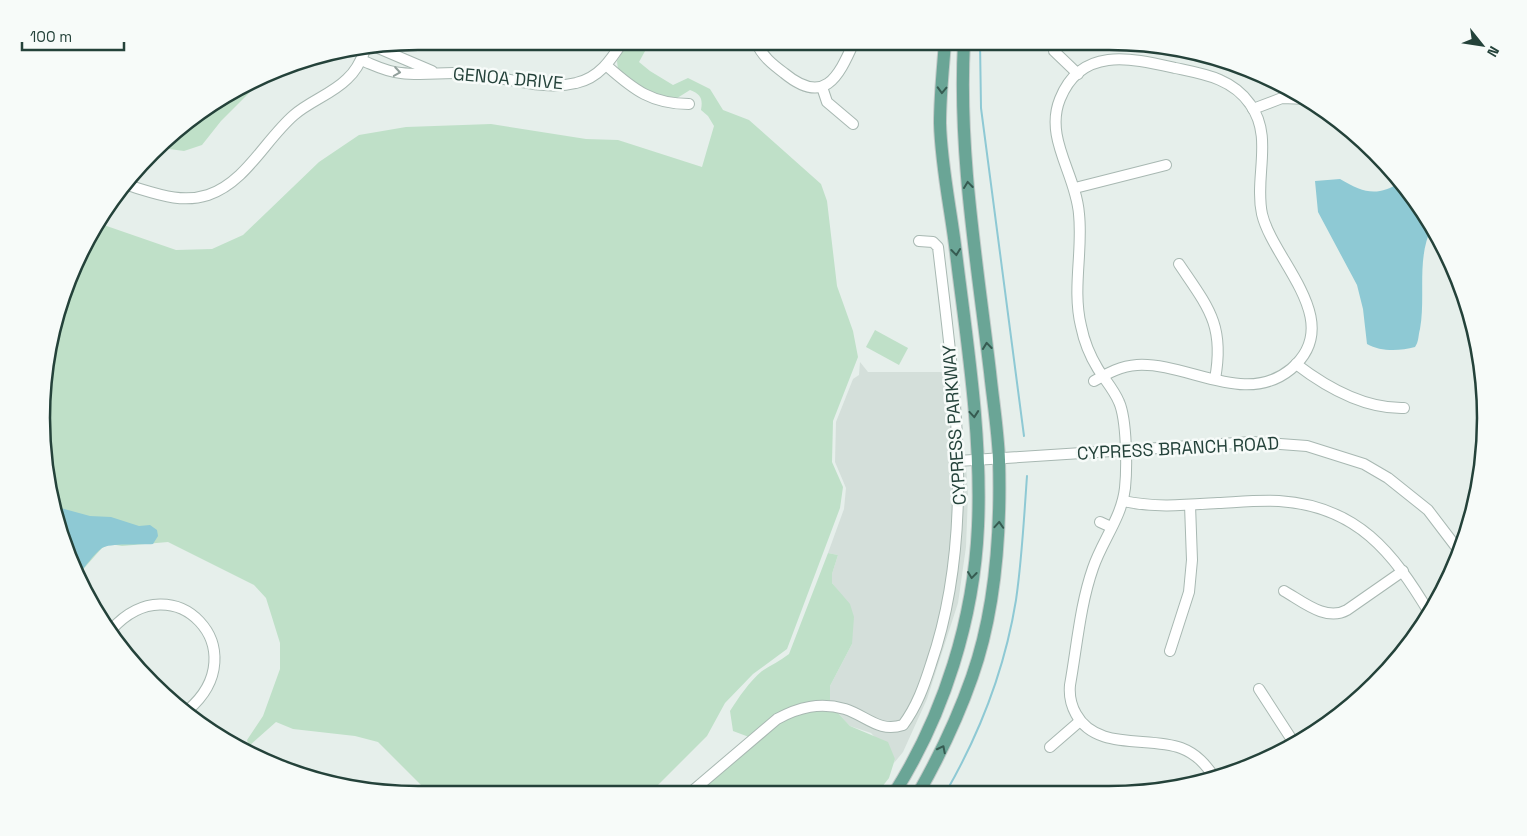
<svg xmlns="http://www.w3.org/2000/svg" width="1527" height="836" font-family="'Space Grotesk',sans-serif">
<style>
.built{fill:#d4dfda}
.green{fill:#bfe0c8}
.water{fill:#8ec9d4}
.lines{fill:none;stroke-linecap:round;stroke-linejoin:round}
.stream{stroke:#8ec9d4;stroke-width:2}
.minor-casing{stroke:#a8b8b2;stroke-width:12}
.major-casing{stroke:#c2cac8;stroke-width:14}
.minor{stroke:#fff;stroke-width:10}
.major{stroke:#6aa596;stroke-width:12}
.oneway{stroke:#92a09c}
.oneway2{stroke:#365b51}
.labels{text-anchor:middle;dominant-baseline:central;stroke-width:5;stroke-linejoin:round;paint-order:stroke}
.street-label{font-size:18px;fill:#24423a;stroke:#f7fbf9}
.rim{fill:none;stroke:#24423a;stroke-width:2.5}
</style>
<rect width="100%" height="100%" fill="#e6efeb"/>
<g class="built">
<path d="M 860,362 L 868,372 L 948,372 L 954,458 L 954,528 L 948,581 L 935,640 L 916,697 L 901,722 L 885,724 L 830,703 L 830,686 L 852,644 L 840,593 L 832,583 L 832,574 L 838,555 L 828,553 L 844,509 L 846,488 L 835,462 L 836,422 L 853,379 L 859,375 Z"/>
<path d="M 962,465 L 966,465 L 968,495 L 966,547 L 958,603 L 927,699 L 903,752 L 894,763 L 895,759 L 871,733 L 850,726 L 836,711 L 845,713 L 875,729 L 898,732 L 907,728 L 923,700 L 943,643 L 956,583 L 962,529 Z"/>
</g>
<g class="green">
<path d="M 629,41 L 650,42 L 639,62 L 650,71 L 673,85 L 688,78 L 710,89 L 723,110 L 749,120 L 821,184 L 827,201 L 837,286 L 853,331 L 858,357 L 833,421 L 832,462 L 843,487 L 840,508 L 787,649 L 753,674 L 725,703 L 707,736 L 650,793 L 511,794 L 501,791 L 474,794 L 430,794 L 378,742 L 355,736 L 293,729 L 276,722 L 249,746 L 247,740 L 263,716 L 280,669 L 280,643 L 266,598 L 254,585 L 168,542 L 122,546 L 110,544 L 102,548 L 78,575 L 70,562 L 42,443 L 54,321 L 98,223 L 176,250 L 212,249 L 243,235 L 319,162 L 359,135 L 406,127 L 491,124 L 586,139 L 618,140 L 702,167 L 714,126 L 708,116 L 701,110 C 703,99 701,94 690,90 L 674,100 L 642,90 L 618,70 L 617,61 Z"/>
<path d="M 271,75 L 255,87 L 221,121 L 202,145 L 184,151 L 162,148 L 188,119 Z"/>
<path d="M 875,330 L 908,348 L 899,365 L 866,347 Z"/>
<path d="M 828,553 L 838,555 L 832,574 L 832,583 L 850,604 L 854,617 L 852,644 L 830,686 L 830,703 C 797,697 773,717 749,737 L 733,731 L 730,711 C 739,697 749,682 762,671 C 771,665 780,661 789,654 Z"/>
<path d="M 819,708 L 836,711 L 850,726 L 888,742 L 895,759 L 889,778 L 878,792 L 696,793 L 779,722 L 796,713 Z"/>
</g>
<g class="water">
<path d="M 1340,179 C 1364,193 1377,197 1401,182 L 1432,227 C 1416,258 1426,296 1420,329 C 1418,336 1419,341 1415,347 C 1400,351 1381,352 1367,344 L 1363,309 L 1357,285 L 1318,212 L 1315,181 Z"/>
<path d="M 57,507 L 90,516 L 111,517 L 139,526 L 150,525 L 157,530 L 158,536 L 153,544 C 142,545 109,543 102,548 C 93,555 85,567 78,575 L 70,562 Z"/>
</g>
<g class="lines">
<g class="stream">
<path d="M 980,42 L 981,108 L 1024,436"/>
<path d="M 946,792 C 980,733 1005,668 1016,600 C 1022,559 1024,517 1027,476"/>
</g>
<defs>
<g id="minor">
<path d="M 756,42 C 762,56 772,64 784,73 C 824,106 838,78 854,42"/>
<path d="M 378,48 L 432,71"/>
<path d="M 1054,51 L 1078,74"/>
<path d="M 361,60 C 374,65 386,72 401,73 C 425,76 449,71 473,74 C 506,77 543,91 576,83 C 599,78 611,60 623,41"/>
<path d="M 607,66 C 634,90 652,104 689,104"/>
<path d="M 822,87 L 827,102 L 853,124"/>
<path d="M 1253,109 L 1282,98 L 1307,99"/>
<path d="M 127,185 C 155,193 180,204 208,195 C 246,182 265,140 294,115 C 310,101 332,94 347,79 C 356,71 361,61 365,50"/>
<path d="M 1075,188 L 1166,165"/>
<path d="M 1179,264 C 1208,307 1225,325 1215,379"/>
<path d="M 1296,364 C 1326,387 1365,409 1404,408"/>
<path d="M 1094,381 C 1108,373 1121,366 1137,365 C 1188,362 1245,407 1291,369 C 1347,322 1273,261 1262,214 C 1254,177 1274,137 1250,104 C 1232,78 1203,74 1175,68 C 1131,58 1081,46 1060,99 C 1044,138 1076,174 1079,214 C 1083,251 1072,289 1081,326 C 1084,341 1090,356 1098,369 C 1105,380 1114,390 1119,402 C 1127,420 1127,469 1125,488 C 1122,517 1102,541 1093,568 C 1080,605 1077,646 1070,685 C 1069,695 1071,705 1076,714 C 1096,751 1148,736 1181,748 C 1197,754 1206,765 1215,778"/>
<path d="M 958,461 L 1252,442 L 1307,446 L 1364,464 L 1388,478 L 1428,510 L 1460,552"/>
<path d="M 1123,501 C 1155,508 1186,505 1218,503 C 1238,502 1259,500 1279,501 C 1357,506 1393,552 1430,614"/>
<path d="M 1100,522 L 1111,527"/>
<path d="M 1284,591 C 1302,601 1326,622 1347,610 L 1403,571"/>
<path d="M 112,629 C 174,561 258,650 188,710"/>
<path d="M 1170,651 L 1189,592 L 1192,560 L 1190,505"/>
<path d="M 1259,689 L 1294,743"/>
<path d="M 1050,747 L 1080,721"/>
<path d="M 690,793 L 777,719 C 799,707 820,702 845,709 C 867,716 879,733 903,725 C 917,706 924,686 931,664 C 977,530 954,385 938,247 L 933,242 L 919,241"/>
</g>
<g id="major">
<path d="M 895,792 C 944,714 974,619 978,526 C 982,435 967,343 956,253 C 951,210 941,166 940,123 C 940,96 943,69 945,42"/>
<path d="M 919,792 C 940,755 958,717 972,677 C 996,609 1001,531 999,460 C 998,431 993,401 990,372 C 977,262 958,152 964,42"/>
</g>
</defs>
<use href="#minor" class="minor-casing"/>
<use href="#major" class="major-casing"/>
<use href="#minor" class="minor"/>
<use href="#major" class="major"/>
</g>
<defs><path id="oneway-chevron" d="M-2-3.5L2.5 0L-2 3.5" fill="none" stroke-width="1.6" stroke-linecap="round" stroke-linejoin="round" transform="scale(1.25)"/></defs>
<use class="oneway" href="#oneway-chevron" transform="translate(397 72) rotate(9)"/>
<g class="oneway2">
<use href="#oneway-chevron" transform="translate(942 90) rotate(92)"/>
<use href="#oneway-chevron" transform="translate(968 185) rotate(-97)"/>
<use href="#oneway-chevron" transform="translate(956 252) rotate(83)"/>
<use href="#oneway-chevron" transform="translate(987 346) rotate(-96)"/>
<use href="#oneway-chevron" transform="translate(974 414) rotate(85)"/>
<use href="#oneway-chevron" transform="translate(999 525) rotate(-86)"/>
<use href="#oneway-chevron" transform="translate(972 575) rotate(97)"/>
<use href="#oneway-chevron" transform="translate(942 749) rotate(-63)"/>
</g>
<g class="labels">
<g class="street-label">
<text transform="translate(508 78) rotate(5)">GENOA DRIVE</text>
<text transform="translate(954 425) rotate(-94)">CYPRESS PARKWAY</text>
<text transform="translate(1178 448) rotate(-3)">CYPRESS BRANCH ROAD</text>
</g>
</g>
<path d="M0 0H1527V836H0ZM418 50H1109A368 368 0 0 1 1477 418V418A368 368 0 0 1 1109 786H418A368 368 0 0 1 50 418V418A368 368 0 0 1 418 50Z" fill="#f7fbf9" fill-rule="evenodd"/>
<path class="rim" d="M418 50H1109A368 368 0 0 1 1477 418V418A368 368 0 0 1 1109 786H418A368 368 0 0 1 50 418V418A368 368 0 0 1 418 50Z"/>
<g transform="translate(1482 45) rotate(120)" stroke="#f7fbf9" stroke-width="4" paint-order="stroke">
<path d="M0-4L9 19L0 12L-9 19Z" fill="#24423a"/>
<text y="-8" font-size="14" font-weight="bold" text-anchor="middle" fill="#24423a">N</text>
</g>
<path d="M22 42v8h102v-8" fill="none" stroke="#24423a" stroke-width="2.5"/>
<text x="30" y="42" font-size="15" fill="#24423a" stroke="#f7fbf9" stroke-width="4" paint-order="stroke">100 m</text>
</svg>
